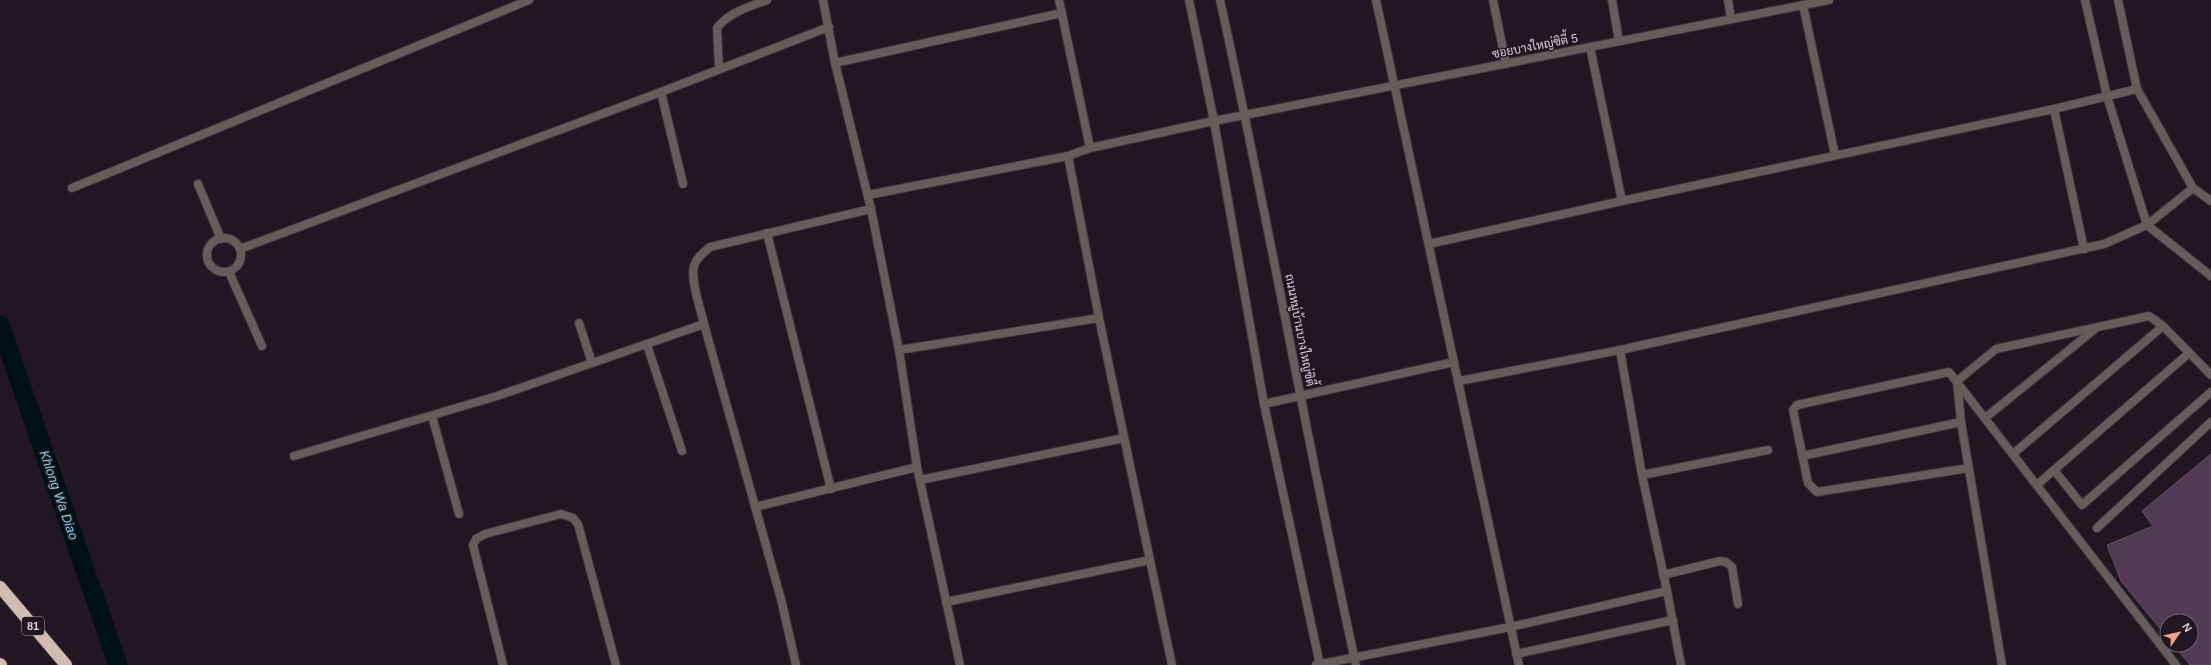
<svg xmlns="http://www.w3.org/2000/svg" width="2211" height="665" font-family="Helvetica,Sarabun,sans-serif">
<style>
.lines{fill:none;stroke-linecap:round;stroke-linejoin:round}
.canal{stroke:#001113;stroke-width:19}
.building{fill:#513a53;stroke:#615462}
.lane-casing{stroke:#3c303d;stroke-width:10}
.street-casing{stroke:#3c303d;stroke-width:10}
.highway-casing{stroke:#3c303d;stroke-width:14}
.lane{stroke:#665d5a;stroke-width:8}
.street{stroke:#665d5a;stroke-width:8}
.highway{stroke:#d1bbb2;stroke-width:12}
.labels{text-anchor:middle;dominant-baseline:central;stroke-width:3;stroke-linejoin:round;paint-order:stroke}
.shield{fill:#221623;stroke:#a39aa4;stroke-width:1}
.shield-label{font-size:11px;font-weight:bold;fill:#dad2db}
.street-label{font-size:12px;fill:#dad2db;stroke:#221623}
.water-label{font-size:13px;font-style:italic;fill:#7fd2d8;stroke:#221623}
</style>
<rect width="100%" height="100%" fill="#221623"/>
<g class="lines">
<path class="canal" d="M 0,325 L 118,665"/>
</g>
<path class="building" d="M 2211,454 L 2211,665 L 2190,665 L 2174,645 L 2191,645 L 2191,621 L 2167,621 L 2167,637 L 2121,581 L 2107,545 L 2153,526 L 2142,511 Z"/>
<g class="lines">
<defs>
<g id="lane">
<path d="M 719,68 L 717,28 C 729,12 749,7 767,0"/>
<path d="M 2054,109 L 2084,249"/>
<path d="M 767,233 L 831,489"/>
<path d="M 647,345 L 682,451"/>
<path d="M 1985,418 L 2095,329"/>
<path d="M 2014,453 L 2163,326"/>
<path d="M 1802,456 L 1961,422"/>
<path d="M 1969,468 L 1817,492 L 1808,483 L 1793,410 L 1797,405 L 1949,372 L 2176,665"/>
<path d="M 2054,470 L 2082,505 L 2211,392"/>
<path d="M 1642,475 L 1768,450"/>
<path d="M 2038,484 L 2189,353"/>
<path d="M 2097,528 L 2211,422"/>
<path d="M 1663,575 L 1720,561 L 1726,562 L 1732,567 L 1738,604"/>
<path d="M 1667,591 L 1681,665"/>
<path d="M 1510,627 L 1667,591 L 1642,475 L 1620,350"/>
<path d="M 1516,654 L 1673,620"/>
<path d="M 2002,665 L 1961,422 L 1957,381 L 1996,349 L 2149,316 L 2163,326 L 2211,375"/>
</g>
<g id="street">
<path d="M 823,0 L 835,63 L 871,209 L 899,350 L 917,467 L 960,665"/>
<path d="M 1059,0 L 1090,148"/>
<path d="M 1189,0 L 1214,121 L 1264,404 L 1320,665"/>
<path d="M 1220,0 C 1269,221 1307,444 1356,665"/>
<path d="M 1376,0 L 1519,665"/>
<path d="M 1493,0 L 1506,64"/>
<path d="M 1612,0 L 1619,41"/>
<path d="M 1728,0 L 1731,19"/>
<path d="M 2085,0 L 2107,96 L 2147,225 L 2211,276"/>
<path d="M 2118,0 L 2137,89 L 2193,188 L 2211,201"/>
<path d="M 1803,5 L 1835,155"/>
<path d="M 1590,47 L 1622,201"/>
<path d="M 835,63 L 1062,13"/>
<path d="M 661,92 L 683,184"/>
<path d="M 1068,156 L 1099,318 L 1172,665"/>
<path d="M 198,184 L 221,239"/>
<path d="M 72,188 L 529,0"/>
<path d="M 868,195 L 1068,156 L 1090,148 L 1214,121 L 1829,0"/>
<circle cx="224" cy="255" r="17"/>
<path d="M 1429,244 L 1622,201 L 2054,109 L 2137,89"/>
<path d="M 240,249 L 661,92 L 829,27"/>
<path d="M 229,272 L 262,346"/>
<path d="M 579,323 L 592,363"/>
<path d="M 899,350 L 1099,318"/>
<path d="M 1459,381 L 1620,350 L 2104,244 L 2147,225 L 2193,188"/>
<path d="M 1264,404 L 1454,362"/>
<path d="M 432,416 L 459,514"/>
<path d="M 294,456 L 497,396 L 704,324"/>
<path d="M 920,480 L 1124,438"/>
<path d="M 755,507 L 917,467"/>
<path d="M 946,602 L 1150,560"/>
<path d="M 503,665 L 473,545 L 476,539 L 485,534 L 561,514 L 573,518 L 578,524 L 616,665"/>
<path d="M 796,665 L 781,599 L 704,324 C 701,310 690,280 694,266 C 696,258 704,252 710,247 L 871,209"/>
<path d="M 1316,665 L 1510,627"/>
</g>
<g id="highway">
<path d="M 0,587 L 66,665"/>
<path d="M 0,664 L 1,665"/>
</g>
</defs>
<use href="#lane" class="lane-casing"/>
<use href="#street" class="street-casing"/>
<use href="#highway" class="highway-casing"/>
<use href="#lane" class="lane"/>
<use href="#street" class="street"/>
<use href="#highway" class="highway"/>
</g>
<g class="labels">
<rect class="shield" x="22" y="617" width="22" height="18" rx="3"/>
<g class="shield-label">
<text x="33" y="626">81</text>
</g>
<g class="street-label">
<text transform="translate(1535 46) rotate(-11)">ซอยบางใหญ่ซิตี้ 5</text>
<text transform="translate(1300 330) rotate(79)">ถนนหมู่บ้านบางใหญ่ซิตี้</text>
</g>
<g class="water-label">
<text transform="translate(59 495) rotate(71)">Khlong Wa Diao</text>
</g>
</g>
<g transform="translate(2179 633) rotate(56)"><circle r="19" fill="#221623" stroke="#6c616d"/>
<path d="M0-3L7 15L0 10L-7 15Z" fill="#f39f84"/>
<text y="-6" font-size="11" font-weight="bold" text-anchor="middle" fill="#dad2db">N</text>
</g>
</svg>
